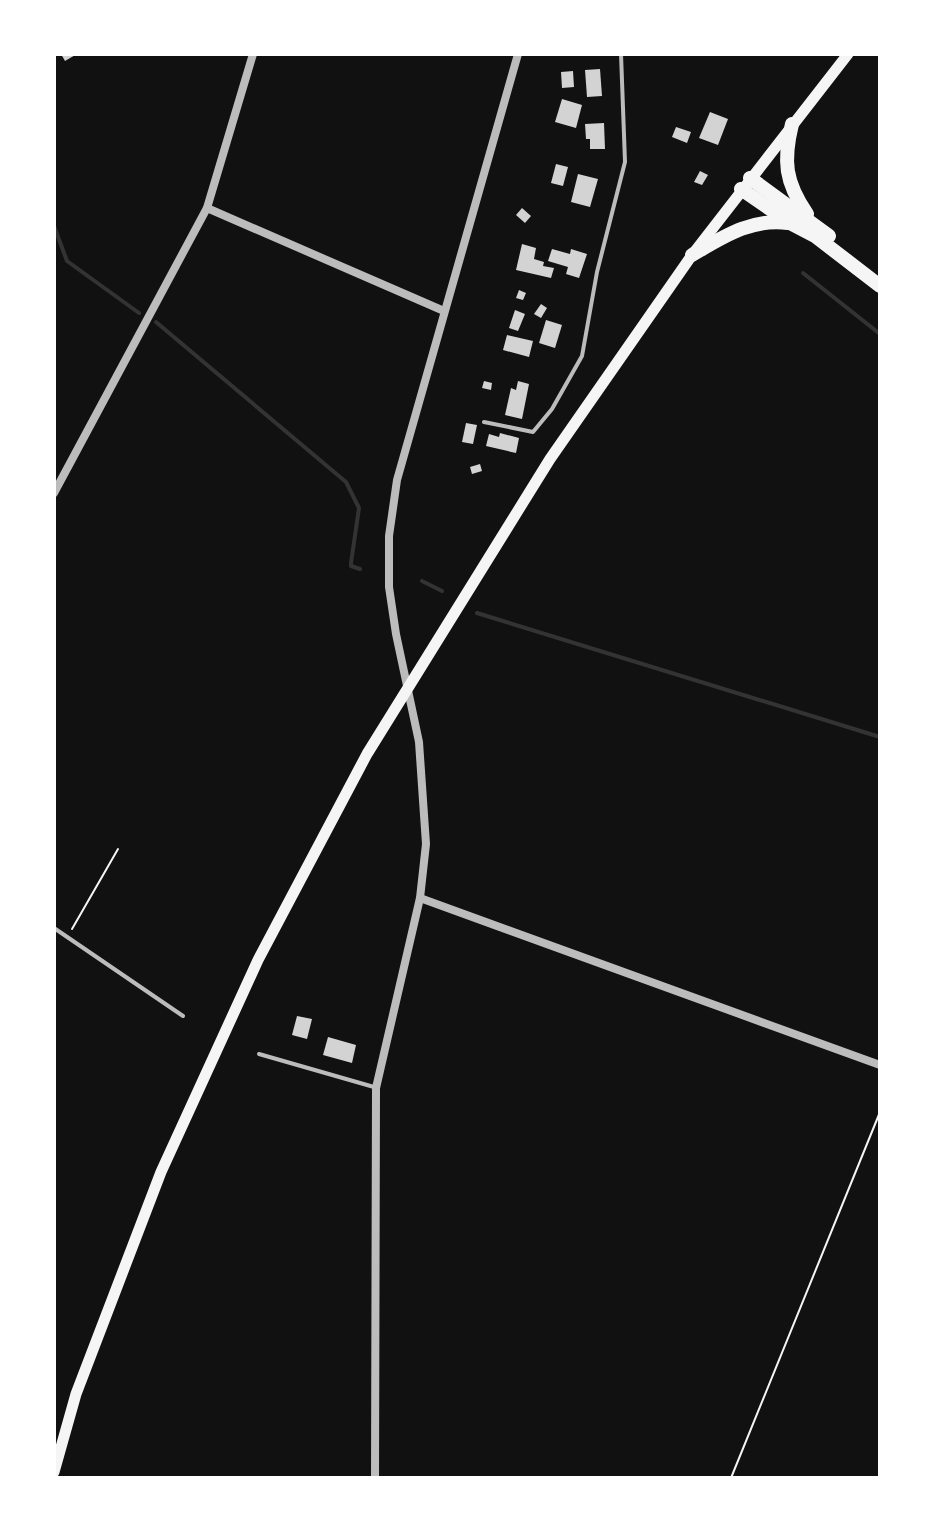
<svg xmlns="http://www.w3.org/2000/svg" width="934" height="1532" font-family="'Public Sans',sans-serif">
<style>
.lines{fill:none;stroke-linecap:round;stroke-linejoin:round}
.stream{stroke:#333;stroke-width:4}
.building{fill:#d3d3d3}
.path{stroke:#f5f5f5;stroke-width:2}
.service{stroke:#bcbcbc;stroke-width:4}
.minor{stroke:#bcbcbc;stroke-width:8}
.secondary{stroke:#f5f5f5;stroke-width:11}
.motorway{stroke:#f5f5f5;stroke-width:14}
</style>
<rect width="100%" height="100%" fill="#111"/>
<g class="lines">
<g class="stream">
<path d="M 54,226 L 67,261 L 139,313"/>
<path d="M 803,273 L 880,334"/>
<path d="M 156,322 L 346,482 L 359,508 L 351,563 L 351,566 L 360,569"/>
<path d="M 422,581 L 442,591"/>
<path d="M 477,613 L 880,737"/>
</g>
</g>
<g class="building">
<path d="M 61,54 L 77,54 L 65,61 Z"/>
<path d="M 600,69 L 602,96 L 587,97 L 585,70 Z"/>
<path d="M 573,71 L 574,87 L 562,88 L 561,72 Z"/>
<path d="M 562,99 L 582,105 L 576,128 L 555,122 Z"/>
<path d="M 710,112 L 728,119 L 718,145 L 699,138 Z"/>
<path d="M 604,123 L 605,149 L 590,149 L 590,139 L 586,139 L 585,124 Z"/>
<path d="M 676,127 L 691,132 L 687,143 L 672,137 Z"/>
<path d="M 556,164 L 568,167 L 563,186 L 551,183 Z"/>
<path d="M 700,171 L 708,175 L 702,185 L 694,182 Z"/>
<path d="M 578,174 L 598,179 L 590,207 L 571,202 Z"/>
<path d="M 522,208 L 531,216 L 525,223 L 516,215 Z"/>
<path d="M 522,244 L 536,248 L 534,259 L 544,262 L 543,266 L 554,268 L 551,278 L 516,270 Z"/>
<path d="M 552,249 L 570,254 L 571,249 L 587,254 L 579,278 L 566,274 L 568,267 L 548,261 Z"/>
<path d="M 519,290 L 526,293 L 523,300 L 516,298 Z"/>
<path d="M 541,304 L 547,308 L 541,318 L 534,314 Z"/>
<path d="M 515,310 L 525,314 L 518,331 L 509,328 Z"/>
<path d="M 546,320 L 562,325 L 555,348 L 539,343 Z"/>
<path d="M 507,335 L 533,341 L 529,357 L 503,350 Z"/>
<path d="M 484,381 L 492,383 L 491,390 L 482,388 Z"/>
<path d="M 518,381 L 529,384 L 522,419 L 505,415 L 511,388 L 516,390 Z"/>
<path d="M 466,423 L 477,425 L 473,444 L 462,442 Z"/>
<path d="M 500,433 L 519,438 L 516,453 L 486,446 L 489,434 L 499,437 Z"/>
<path d="M 480,464 L 482,471 L 472,474 L 470,467 Z"/>
<path d="M 297,1016 L 312,1019 L 307,1039 L 292,1035 Z"/>
<path d="M 328,1037 L 356,1045 L 352,1063 L 323,1055 Z"/>
</g>
<g class="lines">
<g class="path">
<path d="M 72,929 L 118,849"/>
<path d="M 731,1478 L 880,1112"/>
</g>
<g class="service">
<path d="M 484,422 L 533,432 L 552,409 L 582,356 L 597,272 L 625,162 L 621,54"/>
<path d="M 54,928 L 183,1016"/>
<path d="M 259,1054 L 374,1087"/>
</g>
<g class="minor">
<path d="M 207,208 L 444,311"/>
<path d="M 54,493 L 207,208 L 253,54"/>
<path d="M 420,898 L 880,1065"/>
<path d="M 375,1478 L 376,1088 L 420,898 L 426,844 L 419,742 L 396,634 L 389,587 L 389,536 L 397,480 L 518,54"/>
</g>
<path class="secondary" d="M 54,1472 L 76,1394 L 161,1172 L 258,960 L 367,754 L 550,459 L 692,255 L 848,54"/>
<g class="motorway">
<path d="M 792,124 C 783,161 785,182 807,214"/>
<path d="M 750,178 L 829,236"/>
<path d="M 741,189 L 792,224 L 815,236 L 880,286"/>
<path d="M 692,255 C 723,237 751,218 788,223"/>
</g>
</g>
<rect width="934" height="1532" fill="none" stroke="#ffffff" stroke-width="112"/>
</svg>
